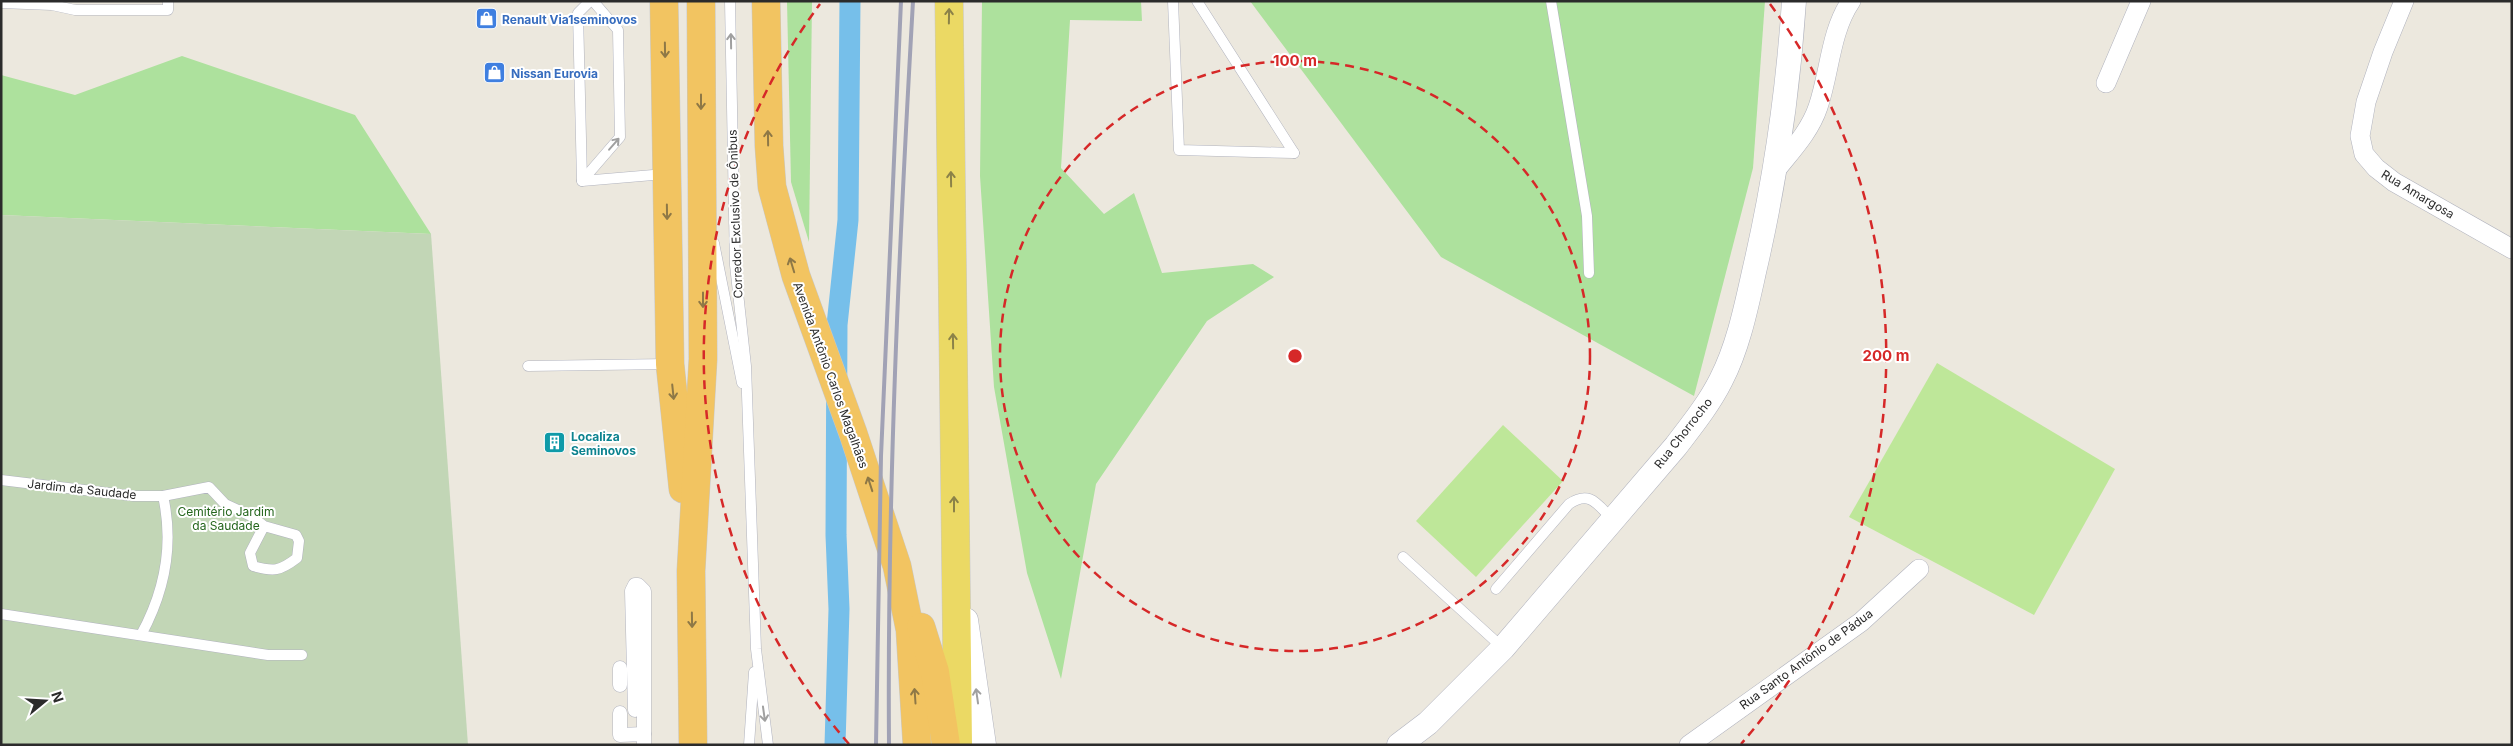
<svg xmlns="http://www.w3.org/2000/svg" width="2513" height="746" font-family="Inter,sans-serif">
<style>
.green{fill:#ade19d}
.cemetery{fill:#c2d6b6}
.pitch{fill:#bee799}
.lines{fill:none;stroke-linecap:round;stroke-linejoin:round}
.canal{stroke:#76bfea;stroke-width:21}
.service-casing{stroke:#b1b3be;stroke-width:11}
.pedestrian-casing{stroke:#b1b3be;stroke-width:15}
.minor-casing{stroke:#b1b3be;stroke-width:20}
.tertiary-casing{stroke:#b1b3be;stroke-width:25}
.primary-casing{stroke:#c8c8c8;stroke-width:29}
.trunk-casing{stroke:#c8c8c8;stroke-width:29}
.service{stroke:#fff;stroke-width:10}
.pedestrian{stroke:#fff;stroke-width:14}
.minor{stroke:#fff;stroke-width:19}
.tertiary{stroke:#fff;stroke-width:24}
.primary{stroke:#ebd964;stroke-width:28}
.trunk{stroke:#f2c461;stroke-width:28}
.rail{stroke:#a1a2b5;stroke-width:4}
.oneway{stroke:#8b8248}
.oneway2{stroke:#a0a0a0}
.oneway3{stroke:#8e7846}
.ring{fill:none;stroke:#d62828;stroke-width:2.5;stroke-dasharray:9 6}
.labels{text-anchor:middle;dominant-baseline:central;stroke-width:4;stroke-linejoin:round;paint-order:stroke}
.shop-label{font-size:12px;font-weight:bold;fill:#366cbe;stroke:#fff;text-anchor:start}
.street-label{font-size:12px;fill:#2b2b2b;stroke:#fff}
.culture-label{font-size:12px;font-weight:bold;fill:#0d838f;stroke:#fff;text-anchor:start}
.park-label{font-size:12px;fill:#25661d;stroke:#fff}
.centre{fill:#d62828;stroke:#fff;stroke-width:2.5}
.ring-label{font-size:15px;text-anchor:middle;font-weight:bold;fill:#d62828;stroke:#fff;stroke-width:4;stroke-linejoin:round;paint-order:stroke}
</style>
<rect width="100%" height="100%" fill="#ece8de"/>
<g class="green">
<path d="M 787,1 L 812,1 L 809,242 L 791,182 Z"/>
<path d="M 982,1 L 1141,1 L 1142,21 L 1070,20 L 1061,168 L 1104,214 L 1134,193 L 1162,273 L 1253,264 L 1274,277 L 1207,321 L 1096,484 L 1061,679 L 1027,573 L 994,387 L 980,176 Z"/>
<path d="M 1250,1 L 1765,1 L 1753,168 L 1694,396 L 1441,257 Z"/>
<path d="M 182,56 L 355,115 L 431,234 L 1,215 L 1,75 L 75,95 Z"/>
</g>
<path class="cemetery" d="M 1,215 L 431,234 L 468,745 L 1,745 Z"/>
<g class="pitch">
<path d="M 1937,363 L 2115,469 L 2034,615 L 1849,517 Z"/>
<path d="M 1503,425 L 1563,481 L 1476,577 L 1416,521 Z"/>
</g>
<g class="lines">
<path class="canal" d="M 835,745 L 839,609 L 836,535 L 837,325 L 848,220 L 850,1"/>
<defs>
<g id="service">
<path d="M 590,1 L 578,13 L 582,181 L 665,174"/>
<path d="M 730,1 L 735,265 L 746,366 L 756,649 L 768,745"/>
<path d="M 1173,1 L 1179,150 L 1294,153"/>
<path d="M 1197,1 L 1294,153"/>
<path d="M 1551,1 L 1587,216 L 1589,273"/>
<path d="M 1,3 L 52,5 L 75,10 L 168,10 L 168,1"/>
<path d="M 582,181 L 620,137 L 618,30 L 593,1"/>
<path d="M 714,243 L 742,383"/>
<path d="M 528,366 L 669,364"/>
<path d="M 1,480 L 134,496 L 163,496 L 209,487 L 225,504 L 251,516 L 264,526 L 296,535 L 299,541 L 297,558 C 280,571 274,572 253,566 L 250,553 L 264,526"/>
<path d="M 1403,557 L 1503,648"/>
<path d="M 1496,589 L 1569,504 C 1590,490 1597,504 1612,519"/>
<path d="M 1,614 L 268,655 L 302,655"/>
<path d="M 141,635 C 165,591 174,545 163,496"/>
<path d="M 749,745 L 754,672"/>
</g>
<g id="pedestrian">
<path d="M 620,668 L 620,685"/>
<path d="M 635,710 L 632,591 L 635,585 L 638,585 L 644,591 L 644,734"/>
<path d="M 620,713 L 620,735 L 644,734 L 644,745"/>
</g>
<g id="minor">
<path d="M 2404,1 L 2383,52 L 2366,102 L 2360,136 L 2364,154 L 2376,168 L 2394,182 L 2512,249"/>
<path d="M 2106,83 L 2141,1"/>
<path d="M 1776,170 C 1792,150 1810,131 1818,107 C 1830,72 1830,32 1851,1"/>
<path d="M 1689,745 L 1861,622 L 1919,569"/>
</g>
<g id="tertiary">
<path d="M 966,620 L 984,745"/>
<path d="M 1399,745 L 1428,723 L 1503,648 L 1676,446 C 1692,425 1709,404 1721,380 C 1738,347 1746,308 1754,272 C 1775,182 1788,93 1794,1"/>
</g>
<path id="primary" d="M 949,1 L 958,745"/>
<g id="trunk">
<path d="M 664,1 L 670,364 L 683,489"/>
<path d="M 766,1 L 769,146 L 772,187 L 796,276 L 853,433 L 897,566 L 910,630 L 917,745"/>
<path d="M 921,627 L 935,672 L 946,745"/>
<path d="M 693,745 L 691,571 L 703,359 L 701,1"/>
</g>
</defs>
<use href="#service" class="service-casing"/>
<use href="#pedestrian" class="pedestrian-casing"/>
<use href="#minor" class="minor-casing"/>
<use href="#tertiary" class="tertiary-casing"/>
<use href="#primary" class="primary-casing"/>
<use href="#trunk" class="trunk-casing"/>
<use href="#service" class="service"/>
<use href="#pedestrian" class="pedestrian"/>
<use href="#minor" class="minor"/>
<use href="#tertiary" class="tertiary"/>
<use href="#primary" class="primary"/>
<use href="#trunk" class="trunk"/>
<g class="rail">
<path d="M 876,745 L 881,456 L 901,1"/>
<path d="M 889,745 C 887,497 899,249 913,1"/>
</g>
</g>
<defs><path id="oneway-shaft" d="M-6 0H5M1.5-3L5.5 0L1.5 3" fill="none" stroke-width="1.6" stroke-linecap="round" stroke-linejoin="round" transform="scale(1.25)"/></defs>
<g class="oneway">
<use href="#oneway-shaft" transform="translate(949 16) rotate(-89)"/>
<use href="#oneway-shaft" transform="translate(951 179) rotate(-91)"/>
<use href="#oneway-shaft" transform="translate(953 341) rotate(-91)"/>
<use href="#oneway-shaft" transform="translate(954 504) rotate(-90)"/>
</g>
<g class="oneway2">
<use href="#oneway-shaft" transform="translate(731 41) rotate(-91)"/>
<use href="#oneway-shaft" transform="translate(614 144) rotate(-49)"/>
<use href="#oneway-shaft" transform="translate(977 696) rotate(-98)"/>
<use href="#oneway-shaft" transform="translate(764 714) rotate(82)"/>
</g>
<g class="oneway3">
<use href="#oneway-shaft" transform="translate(665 50) rotate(89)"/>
<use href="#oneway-shaft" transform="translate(701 102) rotate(90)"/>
<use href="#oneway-shaft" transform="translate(768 138) rotate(-91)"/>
<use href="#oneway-shaft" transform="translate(667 212) rotate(89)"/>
<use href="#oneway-shaft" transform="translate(792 265) rotate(-107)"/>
<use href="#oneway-shaft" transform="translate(703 300) rotate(90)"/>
<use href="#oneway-shaft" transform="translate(673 392) rotate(84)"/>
<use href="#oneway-shaft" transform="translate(870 484) rotate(-108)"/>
<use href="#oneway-shaft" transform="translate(692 620) rotate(89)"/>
<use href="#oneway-shaft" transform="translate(915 696) rotate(-94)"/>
</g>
<g class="ring">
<circle cx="1295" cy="356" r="295"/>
<path d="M849 744A591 591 0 0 1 820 4M1770 4A591 591 0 0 1 1741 744"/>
</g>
<defs>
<symbol id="shop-square" viewBox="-11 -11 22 22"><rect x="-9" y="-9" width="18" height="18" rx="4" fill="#3f7fe0" stroke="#fff"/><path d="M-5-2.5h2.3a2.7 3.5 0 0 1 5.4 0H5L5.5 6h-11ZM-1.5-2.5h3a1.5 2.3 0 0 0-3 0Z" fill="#fff"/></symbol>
<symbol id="building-square" viewBox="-11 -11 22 22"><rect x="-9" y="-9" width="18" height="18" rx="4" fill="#0f9aa8" stroke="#fff"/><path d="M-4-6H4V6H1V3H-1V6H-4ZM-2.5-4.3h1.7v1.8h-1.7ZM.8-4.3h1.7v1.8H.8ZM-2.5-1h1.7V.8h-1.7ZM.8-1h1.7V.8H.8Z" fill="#fff"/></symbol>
</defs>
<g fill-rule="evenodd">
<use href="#shop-square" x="474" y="6" width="25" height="25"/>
<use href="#shop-square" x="482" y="60" width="25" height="25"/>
<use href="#building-square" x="542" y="430" width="25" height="25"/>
</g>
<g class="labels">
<g class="shop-label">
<text x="502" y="19">Renault Via1seminovos</text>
<text x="511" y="73">Nissan Eurovia</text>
</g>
<g class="street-label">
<text transform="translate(2418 194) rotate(31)">Rua Amargosa</text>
<text transform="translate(735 214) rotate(-92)">Corredor Exclusivo de Ônibus</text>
<text transform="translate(831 375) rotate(70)">Avenida Antônio Carlos Magalhães</text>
<text transform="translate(1683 433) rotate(-52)">Rua Chorrocho</text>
<text transform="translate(82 489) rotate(6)">Jardim da Saudade</text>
<text transform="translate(1806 659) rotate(-36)">Rua Santo Antônio de Pádua</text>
</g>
<g class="culture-label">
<text x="571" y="436">Localiza<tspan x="571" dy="14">Seminovos</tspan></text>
</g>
<g class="park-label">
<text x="226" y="511">Cemitério Jardim<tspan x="226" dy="14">da Saudade</tspan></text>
</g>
</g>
<circle cx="1295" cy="356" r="8" class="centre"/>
<g class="ring-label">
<text x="1295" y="66">100 m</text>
<text x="1886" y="361">200 m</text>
</g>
<rect width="2513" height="746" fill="none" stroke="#2b2b2b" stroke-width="5"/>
<g transform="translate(45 701) rotate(72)" stroke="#ffffff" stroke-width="4" paint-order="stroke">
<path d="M0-4L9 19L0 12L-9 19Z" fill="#2b2b2b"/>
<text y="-8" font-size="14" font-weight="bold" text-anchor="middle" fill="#2b2b2b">N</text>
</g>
</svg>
